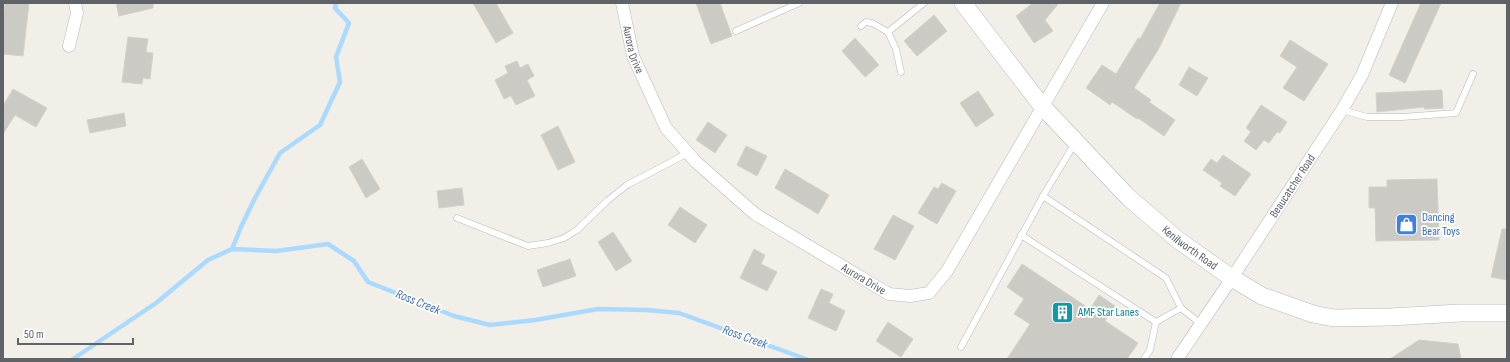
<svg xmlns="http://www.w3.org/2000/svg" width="1510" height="362" font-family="'Sofia Sans Condensed',sans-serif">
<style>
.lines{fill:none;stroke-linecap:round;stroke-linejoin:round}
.stream{stroke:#aadaff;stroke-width:4.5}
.building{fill:#cccac5;stroke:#d6d1c6}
.lane-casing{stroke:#b5b8bc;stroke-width:7}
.street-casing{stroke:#b5b8bc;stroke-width:13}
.secondary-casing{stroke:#b6babf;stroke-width:18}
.lane{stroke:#fff;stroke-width:6}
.street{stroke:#fff;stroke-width:12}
.secondary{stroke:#fff;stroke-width:17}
.labels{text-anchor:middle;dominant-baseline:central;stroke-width:3.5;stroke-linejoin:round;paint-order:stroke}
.street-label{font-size:12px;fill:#5f6368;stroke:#fff}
.shop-label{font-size:12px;fill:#366cbe;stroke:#fff;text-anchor:start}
.culture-label{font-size:12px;fill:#0d838f;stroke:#fff;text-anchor:start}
.water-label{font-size:13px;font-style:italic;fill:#4174aa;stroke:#fff}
</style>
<rect width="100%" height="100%" fill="#f1efe8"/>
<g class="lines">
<g class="stream">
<path d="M 232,249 L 241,227 L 255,198 L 280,153 L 320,125 L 340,82 L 336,57 L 349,23 L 335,8 L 336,3"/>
<path d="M 73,359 L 156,303 L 208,260 L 232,249 L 276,251 L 328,244 L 354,261 L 368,282 L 454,316 L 490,325 L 535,320 L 598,309 L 647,310 L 679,313 L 806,359"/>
</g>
</g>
<g class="building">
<path d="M 5,3 L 29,3 L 23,56 L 3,54 L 3,23 Z"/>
<path d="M 116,3 L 153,3 L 153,8 L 119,16 Z"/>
<path d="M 473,3 L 496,3 L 513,33 L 496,43 Z"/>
<path d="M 696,3 L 720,3 L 732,36 L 711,44 Z"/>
<path d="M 1033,3 L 1059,3 L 1045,20 L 1053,31 L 1034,43 L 1016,16 Z"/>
<path d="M 1160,3 L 1181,3 L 1158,50 L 1134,88 L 1151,100 L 1149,102 L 1175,120 L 1164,136 L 1138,118 L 1137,119 L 1112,102 L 1110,105 L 1086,88 L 1102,65 L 1116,74 L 1138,38 L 1140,39 Z"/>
<path d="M 1421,3 L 1441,3 L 1405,83 L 1389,75 Z"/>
<path d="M 934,15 L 947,31 L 917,56 L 904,41 Z"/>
<path d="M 128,37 L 148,39 L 146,52 L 153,53 L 150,79 L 143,78 L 142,84 L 122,82 Z"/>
<path d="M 855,38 L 879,65 L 865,77 L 842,51 Z"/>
<path d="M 1290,40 L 1328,64 L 1304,101 L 1283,88 L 1297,67 L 1280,56 Z"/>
<path d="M 517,61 L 520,68 L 528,64 L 534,76 L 527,80 L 535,96 L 516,105 L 511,96 L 504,99 L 495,80 L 508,73 L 505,66 Z"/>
<path d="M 1189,67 L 1208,78 L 1197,96 L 1179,85 Z"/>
<path d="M 13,89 L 47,108 L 36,127 L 15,115 L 3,134 L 3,106 Z"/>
<path d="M 1442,90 L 1443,108 L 1424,109 L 1424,107 L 1377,112 L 1376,93 Z"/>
<path d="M 978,91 L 994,115 L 976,127 L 960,103 Z"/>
<path d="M 1261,105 L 1287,122 L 1280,133 L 1277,132 L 1269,143 L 1264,140 L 1256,150 L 1244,141 L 1251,132 L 1246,128 Z"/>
<path d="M 124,113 L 126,126 L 90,133 L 87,120 Z"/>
<path d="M 708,122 L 727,135 L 715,153 L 696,140 Z"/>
<path d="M 558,126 L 575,162 L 558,170 L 541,135 Z"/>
<path d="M 746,146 L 767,156 L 757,176 L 737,165 Z"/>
<path d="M 1223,155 L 1251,174 L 1235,196 L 1220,186 L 1222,183 L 1203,170 L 1211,159 L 1217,163 Z"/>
<path d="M 362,159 L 380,189 L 366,198 L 349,167 Z"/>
<path d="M 785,169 L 829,195 L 818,214 L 775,188 Z"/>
<path d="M 1437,179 L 1439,240 L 1376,241 L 1375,208 L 1369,208 L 1369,187 L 1387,187 L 1387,180 Z"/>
<path d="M 942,183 L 956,191 L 937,224 L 918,213 L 934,187 L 938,189 Z"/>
<path d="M 462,188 L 464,205 L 439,208 L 437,191 Z"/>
<path d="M 680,207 L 707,225 L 695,243 L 668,225 Z"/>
<path d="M 893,215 L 914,226 L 895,260 L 874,249 Z"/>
<path d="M 1502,229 L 1507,229 L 1507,280 L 1491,277 Z"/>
<path d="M 613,232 L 632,261 L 616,271 L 598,242 Z"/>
<path d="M 754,249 L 765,255 L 761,264 L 777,272 L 767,291 L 740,278 Z"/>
<path d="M 570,259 L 576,276 L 543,287 L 537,270 Z"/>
<path d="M 1022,264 L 1090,309 L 1099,295 L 1115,306 L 1105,321 L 1138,343 L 1127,359 L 1007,359 L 1030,324 L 1014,314 L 1024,299 L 1007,287 Z"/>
<path d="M 821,289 L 833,294 L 829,303 L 845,311 L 836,331 L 808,318 Z"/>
<path d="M 888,322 L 913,339 L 901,357 L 876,341 Z"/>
<path d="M 1419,340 L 1458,344 L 1461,359 L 1390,359 Z"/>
</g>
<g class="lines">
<defs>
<g id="lane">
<path d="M 861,26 L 866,22 L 872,23 L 888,32"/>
<path d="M 736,31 L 799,3"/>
<path d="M 901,72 L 896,49 L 888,32 L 924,3"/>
<path d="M 1342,110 L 1367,117 L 1402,117 L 1456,113 L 1473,74"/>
<path d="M 1075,143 L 1043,196 L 1166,278 L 1181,308 L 1201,324"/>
<path d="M 457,218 L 528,246 L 548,243 L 564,238 L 577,230 L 607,201 L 627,185 L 688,153"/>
<path d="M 1021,235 L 1156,322 L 1181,308"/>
<path d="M 961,347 L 1043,196"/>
<path d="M 1144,359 L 1150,350 L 1156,322"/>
</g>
<g id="street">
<path id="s1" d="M 622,3 L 633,56 L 666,128 L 696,162 L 755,214 L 889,294 L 910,296 L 929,293 L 947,271 L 1103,3"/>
<path d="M 69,46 L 77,13 L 75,3"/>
<path id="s2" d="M 1177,359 L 1232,278 L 1342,110 L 1362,75 L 1392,3"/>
</g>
<g id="secondary">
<path id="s3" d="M 963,3 L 1042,106 L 1128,197 L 1178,240 L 1232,278 L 1262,296 L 1313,314 L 1334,318 L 1390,317 L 1460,313 L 1507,313"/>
</g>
</defs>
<use href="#lane" class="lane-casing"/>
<use href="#street" class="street-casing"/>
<use href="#secondary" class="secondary-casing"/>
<use href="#lane" class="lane"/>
<use href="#street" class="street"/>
<use href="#secondary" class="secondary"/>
</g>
<defs>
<symbol id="shop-square" viewBox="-11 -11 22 22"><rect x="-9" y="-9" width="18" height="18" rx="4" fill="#3f7fe0" stroke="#fff"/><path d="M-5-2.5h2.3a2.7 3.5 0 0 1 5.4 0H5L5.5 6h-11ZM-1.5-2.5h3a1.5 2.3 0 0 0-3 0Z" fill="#fff"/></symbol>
<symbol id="building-square" viewBox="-11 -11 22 22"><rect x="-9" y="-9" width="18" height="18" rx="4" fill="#0f9aa8" stroke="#fff"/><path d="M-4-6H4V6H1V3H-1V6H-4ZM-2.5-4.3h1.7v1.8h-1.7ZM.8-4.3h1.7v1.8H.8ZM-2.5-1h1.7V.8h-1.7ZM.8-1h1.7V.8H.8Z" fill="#fff"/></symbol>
</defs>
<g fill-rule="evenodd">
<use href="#shop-square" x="1394" y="212" width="25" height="25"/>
<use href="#building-square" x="1050" y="300" width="25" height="25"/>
</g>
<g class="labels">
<g class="street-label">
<text stroke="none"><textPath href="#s1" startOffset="48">Aurora Drive</textPath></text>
<text stroke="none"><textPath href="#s2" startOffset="208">Beaucatcher Road</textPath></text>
<text stroke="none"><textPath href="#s3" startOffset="335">Kenilworth Road</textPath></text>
<text stroke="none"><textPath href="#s1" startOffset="384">Aurora Drive</textPath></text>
</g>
<g class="shop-label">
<text x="1422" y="217">Dancing<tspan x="1422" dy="14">Bear Toys</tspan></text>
</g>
<g class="culture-label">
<text x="1078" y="312">AMF Star Lanes</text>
</g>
<g class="water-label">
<text transform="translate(418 302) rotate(22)">Ross Creek</text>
<text transform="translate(745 337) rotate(20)">Ross Creek</text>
</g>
</g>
<rect width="1510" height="362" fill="none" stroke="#5f6368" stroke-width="8"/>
<path d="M18 338v6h115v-6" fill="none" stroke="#5f6368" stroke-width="2"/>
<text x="24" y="338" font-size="12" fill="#5f6368" stroke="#ffffff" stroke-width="3" paint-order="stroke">50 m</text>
</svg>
